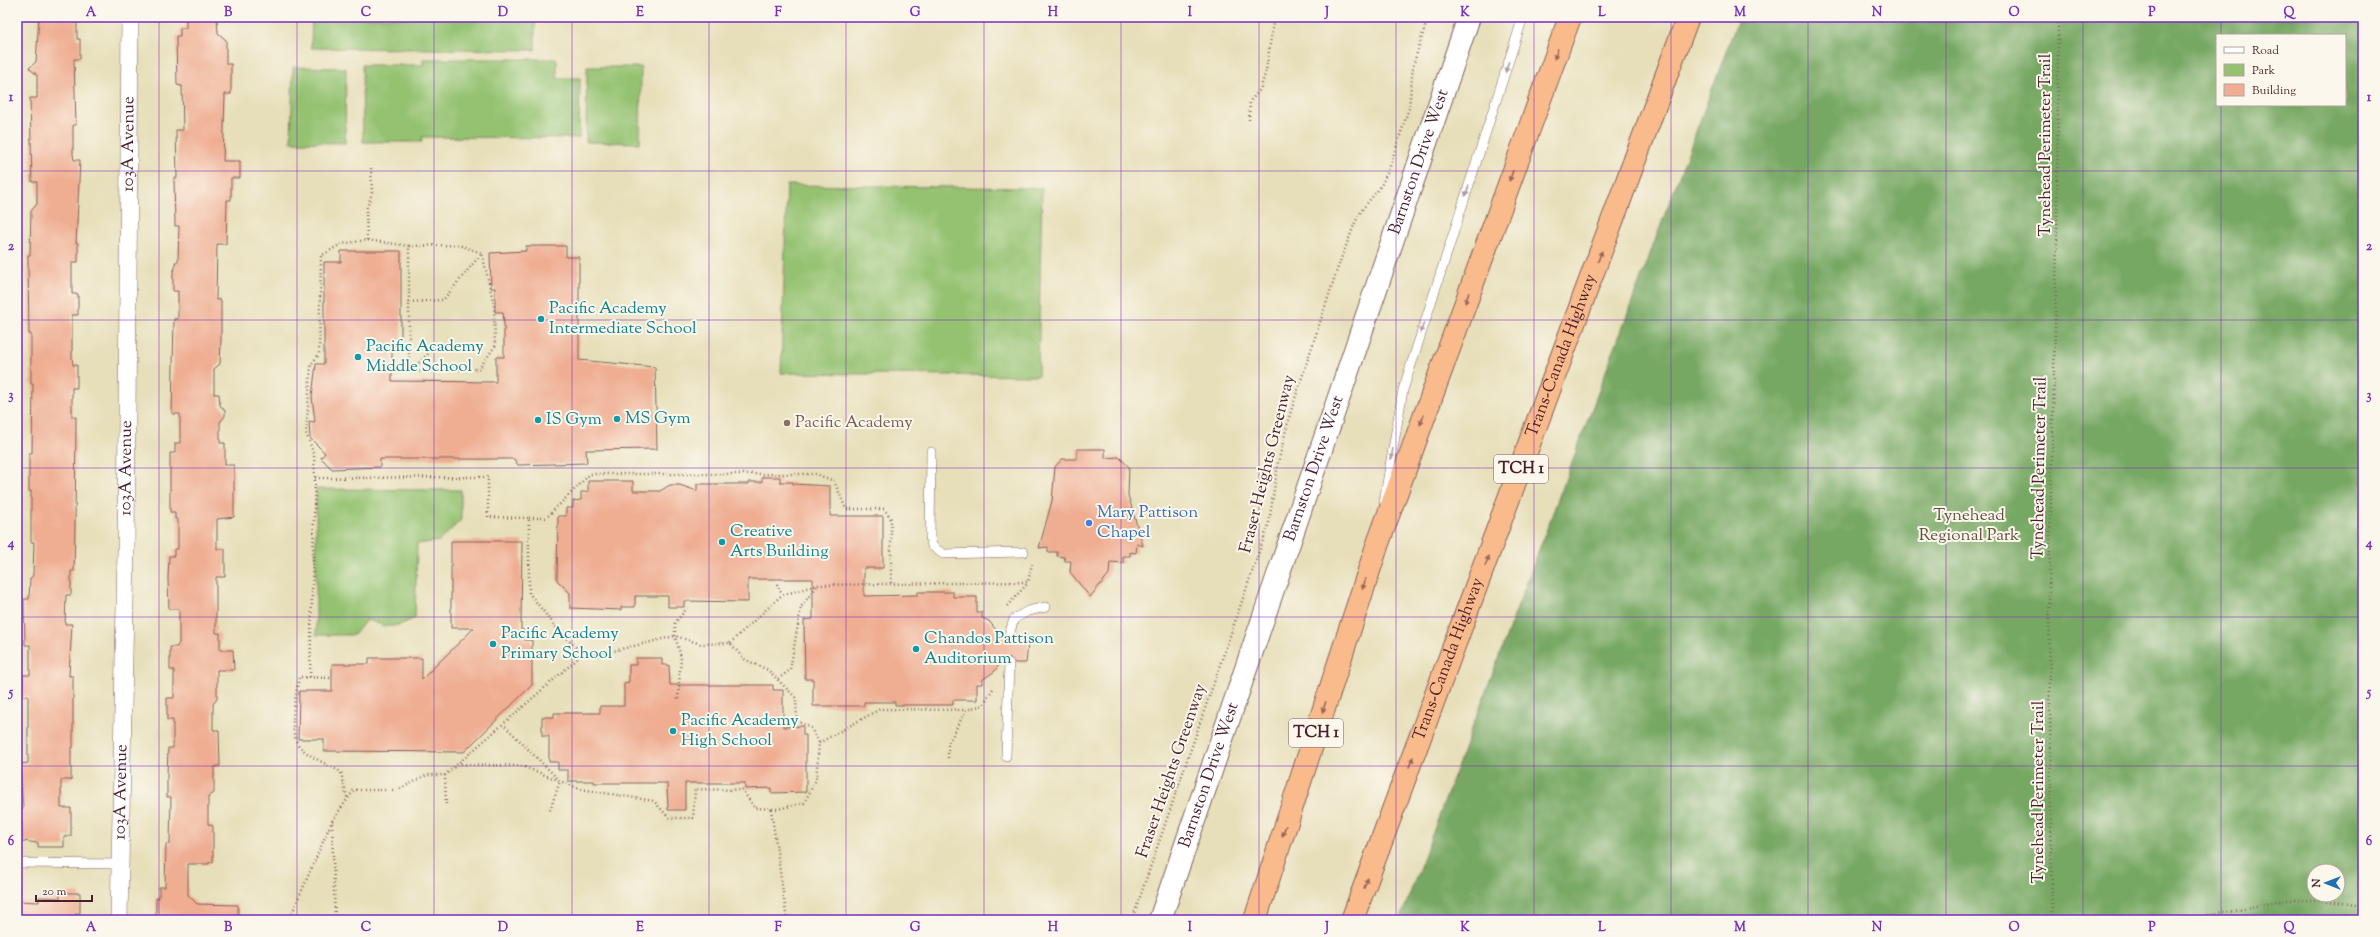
<svg xmlns="http://www.w3.org/2000/svg" width="2380" height="937" font-family="'Sorts Mill Goudy',serif">
<style>
.green{fill:#94c271;stroke:#6f704e}
.forest{fill:#77a863;stroke:#606447;fill-rule:evenodd}
.building{fill:#efad92}
.lines{fill:none;stroke-linecap:round;stroke-linejoin:round}
.service-casing{stroke:#81625d;stroke-width:10}
.minor-casing{stroke:#81625d;stroke-width:18}
.tertiary-casing{stroke:#81625d;stroke-width:24}
.motorway-casing{stroke:#81625d;stroke-width:24}
.path{stroke:#81625d;stroke-width:2.5;stroke-dasharray:1 3;stroke-linecap:butt}
.service{stroke:#fff;stroke-width:9}
.minor{stroke:#fff;stroke-width:17}
.tertiary{stroke:#fff;stroke-width:22}
.motorway{stroke:#fabb8c;stroke-width:22}
.oneway{fill:#996557}
.oneway2{fill:#ae9aa0}
.grid{fill:none;stroke:#7b2cbf;stroke-width:1;stroke-opacity:0.55}
.culture-dot{fill:#0f9aa8;stroke:#fbf7ec;stroke-width:1.5}
.education-dot{fill:#8d6e63;stroke:#fbf7ec;stroke-width:1.5}
.shop-dot{fill:#3f7fe0;stroke:#fbf7ec;stroke-width:1.5}
.labels{text-anchor:middle;dominant-baseline:central;stroke-width:4;stroke-linejoin:round;paint-order:stroke}
.shield{fill:#fbf7ec;stroke:#7f6065;stroke-width:1}
.shield-label{font-size:16px;font-weight:bold;fill:#4a1f2b}
.street-label{font-size:17px;fill:#4a1f2b;stroke:#fbf7ec}
.culture-label{font-size:17px;fill:#0d838f;stroke:#fbf7ec;text-anchor:start}
.education-label{font-size:17px;fill:#785e54;stroke:#fbf7ec;text-anchor:start}
.shop-label{font-size:17px;fill:#366cbe;stroke:#fbf7ec;text-anchor:start}
.park-label{font-size:17px;fill:#605040;stroke:#fbf7ec}
.neatline{fill:none;stroke:#7b2cbf;stroke-width:1.5}
.grid-label{font-size:13px;text-anchor:middle;font-weight:bold;fill:#7b2cbf}
</style>
<rect width="100%" height="100%" fill="#fbf7ec"/>
<filter id="ink" filterUnits="userSpaceOnUse"><feTurbulence type="fractalNoise" baseFrequency=".025" numOctaves="2"/><feDisplacementMap in="SourceGraphic" scale="8" xChannelSelector="R" yChannelSelector="G"/><feConvolveMatrix kernelMatrix="1 2 1 2 8 2 1 2 1" color-interpolation-filters="sRGB"/></filter>
<filter id="wash" filterUnits="userSpaceOnUse"><feTurbulence type="fractalNoise" baseFrequency=".012" numOctaves="4" result="noise"/><feDisplacementMap in="SourceGraphic" scale="16" xChannelSelector="R" yChannelSelector="G"/><feGaussianBlur stdDeviation="0.9" result="paint"/><feColorMatrix in="noise" values="0 0 0 0 0 0 0 0 0 0 0 0 0 0 0 0 0 1.4 0 .05"/><feComposite in="paint" operator="in"/></filter>
<g filter="url(#wash)">
<rect width="100%" height="100%" fill="#e7dfba"/>
<g class="green">
<path d="M 312,17 L 535,17 L 535,50 L 311,48 Z"/>
<path d="M 423,59 L 557,59 L 557,78 L 580,78 L 579,138 L 422,137 L 422,142 L 363,142 L 362,65 L 423,65 Z"/>
<path d="M 293,67 L 346,68 L 345,143 L 291,142 Z"/>
<path d="M 587,67 L 641,67 L 640,143 L 586,142 Z"/>
<path d="M 787,185 L 1042,188 L 1038,376 L 781,373 Z"/>
<path d="M 316,489 L 461,490 L 461,520 L 439,541 L 417,544 L 415,618 C 405,623 392,629 381,625 C 375,622 372,621 366,620 L 354,635 L 316,635 Z"/>
</g>
<path class="forest" d="M 1739,17 L 2363,17 L 2363,920 L 1400,920 ZM 2217,35 L 2345,35 L 2345,105 L 2217,105 ZM 2314,871 L 2338,871 L 2338,895 L 2314,895 Z"/>
<g id="blocks">
<g class="building">
<path d="M 39,17 L 77,17 L 77,39 L 80,39 L 80,59 L 74,59 L 76,125 L 73,125 L 73,154 L 74,160 L 80,160 L 76,243 L 78,243 L 78,262 L 72,262 L 72,294 L 78,294 L 78,315 L 72,315 L 72,357 L 73,365 L 77,365 L 77,388 L 72,388 L 72,417 L 76,417 L 75,525 L 74,571 L 71,571 L 71,595 L 66,595 L 65,624 L 72,624 L 69,676 L 73,676 L 73,748 L 71,748 L 71,780 L 61,780 L 61,808 L 71,808 L 71,836 L 64,836 L 64,847 L 38,847 L 38,843 L 22,841 L 22,822 L 19,820 L 19,811 L 23,808 L 20,764 L 28,763 L 28,696 L 23,696 L 23,675 L 30,675 L 30,645 L 25,645 L 24,599 L 29,599 L 30,579 L 33,575 L 34,542 L 31,542 L 31,491 L 29,491 L 29,453 L 32,453 L 33,384 L 31,384 L 31,334 L 29,334 L 28,262 L 28,255 L 30,255 L 31,211 L 37,204 L 37,182 L 32,182 L 30,98 L 37,98 L 37,75 L 29,68 L 36,62 Z"/>
<path d="M 186,17 L 217,18 L 218,33 L 226,40 L 226,64 L 231,64 L 231,94 L 225,94 L 223,161 L 240,161 L 240,178 L 231,178 L 231,200 L 227,200 L 226,244 L 217,244 L 216,300 L 221,300 L 221,340 L 220,364 L 214,369 L 214,394 L 219,394 L 220,405 L 225,411 L 225,416 L 220,422 L 220,443 L 225,443 L 225,465 L 234,465 L 234,517 L 217,519 L 217,549 L 225,549 L 225,577 L 216,577 L 216,633 L 220,633 L 220,650 L 233,650 L 234,670 L 217,670 L 217,699 L 213,704 L 213,730 L 219,730 L 220,766 L 216,766 L 214,769 L 214,793 L 208,797 L 208,824 L 213,826 L 213,862 L 209,862 L 209,864 L 188,864 L 188,895 L 197,904 L 238,905 L 238,920 L 159,920 L 159,915 L 156,915 L 156,898 L 159,898 L 159,887 L 165,887 L 166,844 L 170,844 L 171,797 L 167,797 L 167,776 L 168,748 L 173,748 L 173,720 L 167,720 L 167,698 L 174,698 L 174,670 L 170,670 L 170,647 L 177,647 L 179,643 L 179,609 L 169,609 L 168,579 L 169,556 L 174,556 L 174,549 L 178,549 L 178,519 L 175,519 L 175,512 L 170,512 L 170,453 L 175,453 L 175,443 L 180,443 L 180,414 L 172,414 L 174,319 L 178,319 L 178,291 L 173,291 L 173,270 L 175,270 L 175,262 L 178,262 L 179,226 L 175,226 L 174,178 L 177,178 L 176,130 L 183,130 L 182,86 L 177,85 L 176,36 L 180,36 L 180,28 L 186,28 Z"/>
<path d="M 526,246 L 566,246 L 566,257 L 579,257 L 579,360 L 655,367 L 657,449 L 586,450 L 587,463 L 518,465 L 514,459 L 380,459 L 380,467 L 332,469 L 321,458 L 325,453 L 310,438 L 309,421 L 315,422 L 312,396 L 316,364 L 324,364 L 324,262 L 341,262 L 341,251 L 401,251 L 401,348 L 392,349 L 392,381 L 496,382 L 496,357 L 504,357 L 504,324 L 503,312 L 495,312 L 495,288 L 491,288 L 490,253 L 526,251 Z"/>
<path d="M 1077,449 L 1105,449 L 1105,458 L 1119,457 L 1129,467 L 1128,495 L 1143,546 L 1137,544 L 1136,553 L 1130,552 L 1130,556 L 1123,556 L 1123,563 L 1110,562 L 1109,574 L 1090,597 L 1070,572 L 1071,561 L 1065,561 L 1064,557 L 1057,556 L 1057,552 L 1048,552 L 1048,547 L 1039,548 L 1052,501 L 1055,467 L 1062,459 L 1077,459 Z"/>
<path d="M 762,477 L 780,477 L 780,482 L 793,482 L 793,484 L 830,486 L 830,516 L 883,516 L 883,568 L 864,568 L 864,596 L 918,595 L 918,592 L 953,592 L 953,597 L 977,597 L 977,612 L 982,612 L 982,618 L 989,621 L 1000,635 L 1003,635 L 1005,639 L 1010,641 L 1015,635 L 1026,635 L 1028,644 L 1026,663 L 1015,663 L 1009,657 L 1003,663 L 1000,663 L 995,671 L 982,680 L 982,684 L 977,684 L 977,700 L 953,700 L 953,705 L 895,705 L 895,702 L 864,702 L 864,706 L 813,706 L 813,679 L 805,679 L 804,620 L 813,619 L 813,579 L 748,579 L 748,602 L 684,601 L 684,607 L 668,607 L 668,596 L 635,596 L 635,607 L 621,607 L 621,610 L 570,608 L 570,593 L 557,580 L 558,516 L 566,516 L 566,508 L 573,508 L 573,501 L 581,500 L 581,492 L 588,492 L 588,481 L 633,481 L 633,491 L 660,491 L 670,485 L 680,485 L 697,491 L 697,484 L 749,484 L 749,482 L 762,482 Z"/>
<path d="M 451,541 L 522,541 L 521,630 L 524,630 L 524,640 L 532,640 L 532,685 L 464,752 L 324,751 L 324,739 L 298,739 L 299,691 L 332,691 L 332,664 L 369,664 L 369,658 L 422,658 L 422,679 L 474,628 L 451,628 Z"/>
<path d="M 636,658 L 662,658 L 662,665 L 669,665 L 670,685 L 773,685 L 773,690 L 783,690 L 783,727 L 803,726 L 803,735 L 806,735 L 806,792 L 771,793 L 771,788 L 745,789 L 745,783 L 685,783 L 685,810 L 668,810 L 667,783 L 594,783 L 594,781 L 568,781 L 568,770 L 558,770 L 558,762 L 549,762 L 549,736 L 542,736 L 542,717 L 554,717 L 554,713 L 600,713 L 600,706 L 624,706 L 624,683 L 629,682 L 629,665 L 636,665 Z"/>
<path d="M 60,893 L 80,893 L 80,913 L 76,913 L 76,920 L 17,920 L 17,901 L 39,902 L 39,897 L 60,898 Z"/>
</g>
</g>
</g>
<g filter="url(#ink)">
<use href="#blocks" fill-opacity="0" stroke="#81625d" stroke-width="1"/>
<g class="lines">
<defs>
<g id="service">
<path d="M 931,452 L 930,537 L 932,546 L 943,554 L 1024,552"/>
<path d="M 1384,501 L 1403,390 L 1523,17"/>
<path d="M 1009,635 L 1014,619 L 1028,611 L 1046,607"/>
<path d="M 1006,756 L 1009,663"/>
<path d="M 17,863 L 120,864"/>
</g>
<g id="minor">
<path id="s1" d="M 119,920 L 126,551 L 130,17"/>
</g>
<g id="tertiary">
<path id="s2" d="M 1160,920 L 1469,17"/>
</g>
<g id="motorway">
<path d="M 1255,920 L 1377,546 L 1570,17"/>
<path id="s3" d="M 1352,920 L 1688,17"/>
</g>
</defs>
<use href="#service" class="service-casing"/>
<use href="#minor" class="minor-casing"/>
<use href="#tertiary" class="tertiary-casing"/>
<use href="#motorway" class="motorway-casing"/>
<g class="path">
<path d="M 1249,120 L 1250,101 L 1260,90 L 1266,71 L 1274,17"/>
<path d="M 367,240 L 366,210 L 372,194 L 371,167"/>
<path d="M 409,246 L 459,245 L 482,253"/>
<path d="M 409,302 L 443,300 L 482,253"/>
<path d="M 431,351 L 409,372 L 479,369 L 495,346 L 494,305 L 482,253"/>
<path d="M 315,478 L 488,477 L 488,517 L 529,518 L 529,593 L 558,630 L 583,654"/>
<path d="M 529,518 L 546,518 L 590,474 L 816,474 L 834,481 L 846,509 L 884,509 L 891,519 L 891,584"/>
<path d="M 777,584 L 782,595"/>
<path d="M 1007,606 L 1028,583"/>
<path d="M 730,643 L 782,595 L 817,585 L 1028,582 L 1032,564"/>
<path d="M 310,677 L 315,478 L 314,455 L 306,433 L 311,365 L 319,354 L 321,256 L 341,244 L 367,240 L 409,246 L 409,372"/>
<path d="M 330,678 L 299,677 C 296,695 286,733 301,748 C 311,758 329,765 341,772 L 347,798"/>
<path d="M 778,679 L 790,670 L 801,607 L 817,586"/>
<path d="M 678,699 L 681,657 L 675,636 L 675,623 L 687,608"/>
<path d="M 819,743 L 880,709 L 966,710"/>
<path d="M 948,758 L 948,744 L 966,710 L 983,705 L 994,687"/>
<path d="M 461,764 L 522,766 L 560,781 L 549,813"/>
<path d="M 445,775 L 446,805"/>
<path d="M 771,809 L 787,920"/>
<path d="M 332,823 L 335,920"/>
<path d="M 289,920 L 332,821 L 354,790 L 398,790 L 427,775 L 445,775 L 583,654 L 605,653 L 675,636 L 701,644 L 730,643 L 744,659 L 768,670 L 796,698 L 797,721 L 811,728 L 819,743 L 816,780 L 804,803 L 778,809 L 755,808 L 742,790 L 695,789 L 693,818 L 669,818 L 654,801 L 580,789 L 560,781 L 504,725"/>
<path d="M 1132,920 L 1269,523 L 1278,463 L 1290,414 L 1338,267 L 1354,225 L 1361,211 L 1381,186 L 1389,169 L 1409,108 L 1413,66 L 1428,17"/>
<path d="M 2052,920 L 2049,590 L 2057,240 L 2058,17"/>
<path d="M 2181,920 L 2288,900 L 2321,900 L 2363,906"/>
</g>
<use href="#service" class="service"/>
<use href="#minor" class="minor"/>
<use href="#tertiary" class="tertiary"/>
<use href="#motorway" class="motorway"/>
</g>
<defs><path id="oneway-solid" d="M-6-.8H1V-3.2L6.5 0L1 3.2V.8H-6Z"/></defs>
<g class="oneway">
<use href="#oneway-solid" transform="translate(1556 54) rotate(110)"/>
<use href="#oneway-solid" transform="translate(1511 176) rotate(110)"/>
<use href="#oneway-solid" transform="translate(1600 256) rotate(-70)"/>
<use href="#oneway-solid" transform="translate(1467 298) rotate(110)"/>
<use href="#oneway-solid" transform="translate(1422 420) rotate(110)"/>
<use href="#oneway-solid" transform="translate(1487 561) rotate(-69)"/>
<use href="#oneway-solid" transform="translate(1364 584) rotate(108)"/>
<use href="#oneway-solid" transform="translate(1324 707) rotate(108)"/>
<use href="#oneway-solid" transform="translate(1411 762) rotate(-69)"/>
<use href="#oneway-solid" transform="translate(1284 831) rotate(108)"/>
<use href="#oneway-solid" transform="translate(1366 883) rotate(-69)"/>
</g>
<g class="oneway2">
<use href="#oneway-solid" transform="translate(1507 67) rotate(108)"/>
<use href="#oneway-solid" transform="translate(1467 191) rotate(108)"/>
<use href="#oneway-solid" transform="translate(1422 328) rotate(108)"/>
<use href="#oneway-solid" transform="translate(1392 454) rotate(99)"/>
</g>
</g>
<path class="grid" d="M 159,17 L 159,920M 297,17 L 297,920M 434,17 L 434,920M 572,17 L 572,920M 709,17 L 709,920M 846,17 L 846,920M 984,17 L 984,920M 1121,17 L 1121,920M 1259,17 L 1259,920M 1396,17 L 1396,920M 1534,17 L 1534,920M 1671,17 L 1671,920M 1808,17 L 1808,920M 1946,17 L 1946,920M 2083,17 L 2083,920M 2221,17 L 2221,35M 2221,105 L 2221,920M 17,171 L 2363,171M 17,320 L 2363,320M 17,468 L 2363,468M 17,617 L 2363,617M 17,766 L 2363,766"/>
<g class="culture-dot">
<circle cx="541" cy="319" r="4"/>
<circle cx="358" cy="357" r="4"/>
<circle cx="617" cy="419" r="4"/>
<circle cx="538" cy="420" r="4"/>
<circle cx="722" cy="542" r="4"/>
<circle cx="493" cy="644" r="4"/>
<circle cx="916" cy="649" r="4"/>
<circle cx="673" cy="731" r="4"/>
</g>
<circle class="education-dot" cx="787" cy="423" r="4"/>
<circle class="shop-dot" cx="1089" cy="523" r="4"/>
<g class="labels">
<g class="shield">
<rect x="1494" y="455" width="54" height="28" rx="3"/>
<rect x="1289" y="719" width="54" height="28" rx="3"/>
</g>
<g class="shield-label">
<text x="1521" y="469">TCH 1</text>
<text x="1316" y="733">TCH 1</text>
</g>
<g class="street-label">
<text stroke="none"><textPath href="#s1" startOffset="776">103A Avenue</textPath></text>
<text transform="translate(2046 145) rotate(-90)">Tynehead Perimeter Trail</text>
<text stroke="none"><textPath href="#s2" startOffset="801">Barnston Drive West</textPath></text>
<text stroke="none"><textPath href="#s3" startOffset="602">Trans-Canada Highway</textPath></text>
<text transform="translate(1268 464) rotate(-76)">Fraser Heights Greenway</text>
<text transform="translate(2040 468) rotate(-89)">Tynehead Perimeter Trail</text>
<text stroke="none"><textPath href="#s1" startOffset="452">103A Avenue</textPath></text>
<text stroke="none"><textPath href="#s2" startOffset="477">Barnston Drive West</textPath></text>
<text stroke="none"><textPath href="#s3" startOffset="278">Trans-Canada Highway</textPath></text>
<text transform="translate(1172 771) rotate(-71)">Fraser Heights Greenway</text>
<text stroke="none"><textPath href="#s2" startOffset="153">Barnston Drive West</textPath></text>
<text stroke="none"><textPath href="#s1" startOffset="128">103A Avenue</textPath></text>
<text transform="translate(2039 792) rotate(-90)">Tynehead Perimeter Trail</text>
</g>
<g class="culture-label">
<text x="549" y="309">Pacific Academy<tspan x="549" dy="20">Intermediate School</tspan></text>
<text x="366" y="347">Pacific Academy<tspan x="366" dy="20">Middle School</tspan></text>
<text x="625" y="419">MS Gym</text>
<text x="546" y="420">IS Gym</text>
<text x="730" y="532">Creative<tspan x="730" dy="20">Arts Building</tspan></text>
<text x="501" y="634">Pacific Academy<tspan x="501" dy="20">Primary School</tspan></text>
<text x="924" y="639">Chandos Pattison<tspan x="924" dy="20">Auditorium</tspan></text>
<text x="681" y="721">Pacific Academy<tspan x="681" dy="20">High School</tspan></text>
</g>
<g class="education-label">
<text x="795" y="423">Pacific Academy</text>
</g>
<g class="shop-label">
<text x="1097" y="513">Mary Pattison<tspan x="1097" dy="20">Chapel</tspan></text>
</g>
<g class="park-label">
<text x="1969" y="516">Tynehead<tspan x="1969" dy="20">Regional Park</tspan></text>
</g>
</g>
<rect width="2380" height="937" fill="none" stroke="#fbf7ec" stroke-width="44"/>
<rect x="2216" y="34" width="130" height="72" fill="#fbf7ec" stroke="#b4a19f"/>
<rect x="2224" y="47" width="20" height="6" fill="#ffffff" stroke="#b4a19f"/>
<text x="2252" y="54" font-size="12" fill="#4a1f2b">Road</text>
<rect x="2224" y="64" width="20" height="12" fill="#94c271" stroke="#b4a19f"/>
<text x="2252" y="74" font-size="12" fill="#4a1f2b">Park</text>
<rect x="2224" y="84" width="20" height="12" fill="#efad92" stroke="#b4a19f"/>
<text x="2252" y="94" font-size="12" fill="#4a1f2b">Building</text>
<g transform="translate(2326 883) rotate(270)"><circle r="19" fill="#fbf7ec" stroke="#b4a19f"/>
<path d="M0-3L7 15L0 10L-7 15Z" fill="#1f6fb2"/>
<text y="-6" font-size="11" font-weight="bold" text-anchor="middle" fill="#4a1f2b">N</text>
</g>
<path d="M36 895v6h56v-6" fill="none" stroke="#4a1f2b" stroke-width="2"/>
<text x="42" y="895" font-size="12" fill="#4a1f2b" stroke="#fbf7ec" stroke-width="3" paint-order="stroke">20 m</text>
<rect x="22" y="22" width="2336" height="893" class="neatline"/>
<g class="grid-label">
<text x="91" y="16">A</text>
<text x="228" y="16">B</text>
<text x="366" y="16">C</text>
<text x="503" y="16">D</text>
<text x="640" y="16">E</text>
<text x="778" y="16">F</text>
<text x="915" y="16">G</text>
<text x="1053" y="16">H</text>
<text x="1190" y="16">I</text>
<text x="1327" y="16">J</text>
<text x="1465" y="16">K</text>
<text x="1602" y="16">L</text>
<text x="1740" y="16">M</text>
<text x="1877" y="16">N</text>
<text x="2014" y="16">O</text>
<text x="2152" y="16">P</text>
<text x="2289" y="16">Q</text>
<text x="11" y="101">1</text>
<text x="2369" y="101">1</text>
<text x="11" y="250">2</text>
<text x="2369" y="250">2</text>
<text x="11" y="399">3</text>
<text x="2369" y="399">3</text>
<text x="11" y="547">4</text>
<text x="2369" y="547">4</text>
<text x="11" y="696">5</text>
<text x="2369" y="696">5</text>
<text x="11" y="845">6</text>
<text x="2369" y="845">6</text>
<text x="91" y="931">A</text>
<text x="228" y="931">B</text>
<text x="366" y="931">C</text>
<text x="503" y="931">D</text>
<text x="640" y="931">E</text>
<text x="778" y="931">F</text>
<text x="915" y="931">G</text>
<text x="1053" y="931">H</text>
<text x="1190" y="931">I</text>
<text x="1327" y="931">J</text>
<text x="1465" y="931">K</text>
<text x="1602" y="931">L</text>
<text x="1740" y="931">M</text>
<text x="1877" y="931">N</text>
<text x="2014" y="931">O</text>
<text x="2152" y="931">P</text>
<text x="2289" y="931">Q</text>
</g>
</svg>
